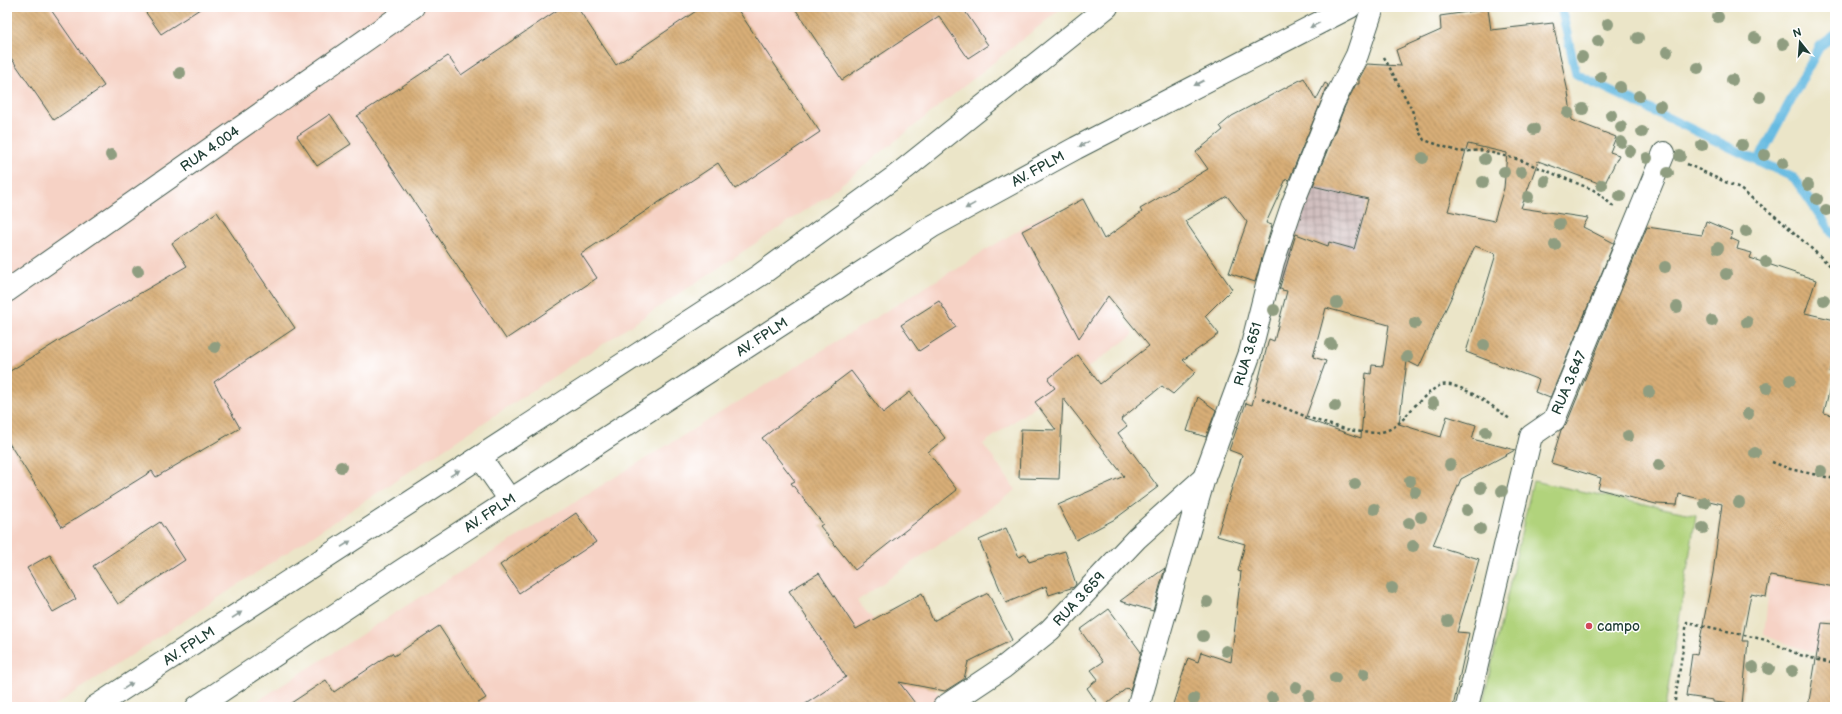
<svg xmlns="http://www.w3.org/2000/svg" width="1842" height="714" font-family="'Balsamiq Sans',sans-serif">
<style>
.built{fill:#f6d2c5}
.industrial{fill:url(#industrial-grid)}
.pitch{fill:#b1d37b;stroke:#688858}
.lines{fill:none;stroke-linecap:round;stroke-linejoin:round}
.stream{stroke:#65bae1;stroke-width:9}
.building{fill:url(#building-back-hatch);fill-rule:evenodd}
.street-casing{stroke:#3e564a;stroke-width:24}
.secondary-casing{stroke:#3e564a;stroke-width:24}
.path{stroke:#3e564a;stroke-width:2.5;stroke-dasharray:3 3;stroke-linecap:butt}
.street{stroke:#fff;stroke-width:22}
.secondary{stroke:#fff;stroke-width:22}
.tree{fill:#8f9d80}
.oneway{fill:#8f9e9a}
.poi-dot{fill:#d1495b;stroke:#fff;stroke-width:1.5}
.labels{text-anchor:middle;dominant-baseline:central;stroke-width:3;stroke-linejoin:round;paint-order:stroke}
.street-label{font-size:14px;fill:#1f3d34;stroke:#fff}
.poi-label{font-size:14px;fill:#1f3d34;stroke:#fff;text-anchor:start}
</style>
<defs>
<pattern id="industrial-grid" width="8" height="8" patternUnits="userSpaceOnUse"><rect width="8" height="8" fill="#d1bfbf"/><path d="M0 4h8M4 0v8" fill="none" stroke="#a99c9c"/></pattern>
<pattern id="building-back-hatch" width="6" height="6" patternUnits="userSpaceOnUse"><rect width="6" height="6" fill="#d8ae77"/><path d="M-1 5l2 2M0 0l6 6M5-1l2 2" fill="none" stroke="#af8f62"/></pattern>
</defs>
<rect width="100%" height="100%" fill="#fff"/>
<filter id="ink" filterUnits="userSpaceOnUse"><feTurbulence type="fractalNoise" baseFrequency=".025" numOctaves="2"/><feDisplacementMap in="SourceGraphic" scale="8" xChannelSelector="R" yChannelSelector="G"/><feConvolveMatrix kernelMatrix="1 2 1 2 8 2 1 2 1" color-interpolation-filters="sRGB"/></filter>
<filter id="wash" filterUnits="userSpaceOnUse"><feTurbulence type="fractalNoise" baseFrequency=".012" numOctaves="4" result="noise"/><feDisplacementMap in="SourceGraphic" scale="16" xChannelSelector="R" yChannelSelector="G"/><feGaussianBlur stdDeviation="0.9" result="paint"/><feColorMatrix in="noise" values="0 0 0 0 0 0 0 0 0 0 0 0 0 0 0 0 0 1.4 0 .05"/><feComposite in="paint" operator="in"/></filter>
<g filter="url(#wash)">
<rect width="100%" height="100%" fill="#ebe5c8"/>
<g class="built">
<path d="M 7,7 L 1063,7 L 824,198 L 53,707 L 7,707 Z"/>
<path d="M 1048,212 L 1134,334 L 983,444 L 1016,490 L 857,601 L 951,707 L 248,707 L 434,588 Z"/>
<path d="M 1835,484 L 1835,658 L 1789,645 L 1764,635 L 1770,576 Z"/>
</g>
<path class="industrial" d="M 1322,165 L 1374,177 L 1353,252 L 1325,286 L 1275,273 L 1310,185 Z"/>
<path class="pitch" d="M 1533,481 L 1696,515 L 1665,707 L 1482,707 Z"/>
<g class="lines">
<g class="stream">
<path d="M 1561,7 L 1576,74 L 1794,178 L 1832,233 L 1835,234"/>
<path d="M 1758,161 L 1820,46 L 1835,35"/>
</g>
</g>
<g id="blocks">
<g class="building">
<path d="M 7,7 L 49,7 L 104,86 L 54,120 L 7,52 Z"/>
<path d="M 142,7 L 203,7 L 161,34 Z"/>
<path d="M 562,7 L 577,7 L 616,65 L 702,7 L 736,7 L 820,132 L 735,189 L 718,163 L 581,254 L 597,278 L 506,339 L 357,116 L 448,56 L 461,75 Z"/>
<path d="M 794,7 L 962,7 L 988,45 L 968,58 L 939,16 L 842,80 Z"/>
<path d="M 1488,9 L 1491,30 L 1553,23 L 1568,92 L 1572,120 L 1616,137 L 1610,152 L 1619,155 L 1604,185 L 1538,161 L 1521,208 L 1588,218 L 1583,227 L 1614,243 L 1550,398 L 1535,392 L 1539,380 L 1466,352 L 1496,254 L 1475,246 L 1419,367 L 1407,361 L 1399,424 L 1441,437 L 1447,416 L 1476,425 L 1472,439 L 1515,450 L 1461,479 L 1433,545 L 1479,559 L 1457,632 L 1469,633 L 1453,707 L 1172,707 L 1188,658 L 1198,662 L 1201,652 L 1231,662 L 1241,572 L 1238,571 L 1245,544 L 1217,536 L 1242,455 L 1229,450 L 1246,403 L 1252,405 L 1269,339 L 1274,341 L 1287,291 L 1282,290 L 1282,288 L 1279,290 L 1296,234 L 1328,246 L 1329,242 L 1354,249 L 1368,199 L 1313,186 L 1345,106 L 1356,84 L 1359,84 L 1359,79 L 1367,64 L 1401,66 L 1396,50 L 1441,30 L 1440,16 ZM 1468,144 L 1507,153 L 1504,188 L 1494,221 L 1448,211 ZM 1326,308 L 1389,325 L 1383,366 L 1372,365 L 1371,374 L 1366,373 L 1361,438 L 1305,419 L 1326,361 L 1313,357 Z"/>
<path d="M 1304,78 L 1316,100 L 1325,83 L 1328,85 L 1289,180 L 1286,179 L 1266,223 L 1272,225 L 1255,282 L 1229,273 L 1247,222 L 1227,196 L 1185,221 L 1232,289 L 1205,316 L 1219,334 L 1183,360 L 1196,372 L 1173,394 L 1162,386 L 1121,419 L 1127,426 L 1118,433 L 1158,487 L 1115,519 L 1076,540 L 1058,505 L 1124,476 L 1063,398 L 1059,479 L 1019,478 L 1021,429 L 1056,430 L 1035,402 L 1055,388 L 1048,379 L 1078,355 L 1100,384 L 1149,346 L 1108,296 L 1079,338 L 1022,231 L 1083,199 L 1104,239 L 1142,212 L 1140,209 L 1208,169 L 1196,152 L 1223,130 L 1220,126 L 1232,116 Z"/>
<path d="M 330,114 L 351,144 L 317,166 L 297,136 Z"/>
<path d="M 217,212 L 295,328 L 214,382 L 240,428 L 156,477 L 152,471 L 62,527 L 7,440 L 7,373 L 68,335 L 187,266 L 172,243 Z"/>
<path d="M 1706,221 L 1732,232 L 1730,238 L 1739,242 L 1737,249 L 1752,253 L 1750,258 L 1816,280 L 1805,313 L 1835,320 L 1835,351 L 1830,373 L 1833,374 L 1824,413 L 1835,416 L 1835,587 L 1770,576 L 1766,597 L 1751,594 L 1742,641 L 1748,641 L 1742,705 L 1713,702 L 1713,700 L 1686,696 L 1692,654 L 1697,655 L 1713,573 L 1722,504 L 1679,494 L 1677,505 L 1656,504 L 1598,489 L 1601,478 L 1551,463 L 1561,430 L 1566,425 L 1647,227 L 1702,235 Z"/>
<path d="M 939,301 L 956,327 L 919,351 L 901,325 Z"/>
<path d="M 851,371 L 883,413 L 910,392 L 945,438 L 928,452 L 957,490 L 855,570 L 820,526 L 823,524 L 791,483 L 795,481 L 762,438 Z"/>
<path d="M 1198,397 L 1216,410 L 1206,437 L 1187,431 Z"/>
<path d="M 576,513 L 596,542 L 519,593 L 500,565 Z"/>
<path d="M 160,522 L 185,560 L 118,604 L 93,566 Z"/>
<path d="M 1006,528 L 1019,557 L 1026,554 L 1029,562 L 1065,551 L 1076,584 L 1074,587 L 1049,595 L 1046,586 L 1006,603 L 979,540 Z"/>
<path d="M 50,555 L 76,599 L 53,612 L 27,568 Z"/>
<path d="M 1165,568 L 1153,611 L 1120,601 Z"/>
<path d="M 819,573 L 856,629 L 922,593 L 933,621 L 988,593 L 1012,640 L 968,662 L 964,679 L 945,691 L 899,682 L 918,707 L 801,707 L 846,677 L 789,591 Z"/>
<path d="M 1109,609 L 1141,652 L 1130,691 L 1127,688 L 1103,707 L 1100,707 L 1087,688 L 1098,679 L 1091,670 L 1103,662 L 1080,630 Z"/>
<path d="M 1822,623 L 1835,624 L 1835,707 L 1808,707 Z"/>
<path d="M 439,626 L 486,698 L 472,707 L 285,707 L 326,680 L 334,692 L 392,653 L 394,656 Z"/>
</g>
</g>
</g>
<g filter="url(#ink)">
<use href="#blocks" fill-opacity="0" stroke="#3e564a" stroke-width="1"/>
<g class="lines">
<defs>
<g id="street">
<path d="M 7,291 L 413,7"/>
<path d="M 944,707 L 1004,667 L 1050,630 L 1137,538 L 1204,478"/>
<path d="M 1138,707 L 1204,478 L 1250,353 L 1273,262 L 1293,203 L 1334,101 L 1357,55 L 1373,7"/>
<path d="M 1467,707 L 1531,436 L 1554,420 L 1664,153"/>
</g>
<g id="secondary">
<path d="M 480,457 L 510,500"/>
<path d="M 95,707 L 760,275 L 892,179 L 1107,7"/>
<path d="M 197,707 L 401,571 L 933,226 L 1076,148 L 1350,7"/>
</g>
</defs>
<use href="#street" class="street-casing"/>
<use href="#secondary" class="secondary-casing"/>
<g class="path">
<path d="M 1384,57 L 1412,110 L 1420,133 L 1424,140 L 1460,152 L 1481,150 L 1520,160 L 1596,191 L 1614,207"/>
<path d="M 1687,164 L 1740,189 L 1780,220 L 1835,270"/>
<path d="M 1262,398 C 1291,411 1350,437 1381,432 C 1396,429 1402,420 1412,409 C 1417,403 1435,386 1442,385 C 1460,381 1497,409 1511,420"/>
<path d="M 1772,462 L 1790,469 L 1835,479"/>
<path d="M 1674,707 L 1687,622 L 1766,640 L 1800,655 L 1835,664"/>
</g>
<use href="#street" class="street"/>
<use href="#secondary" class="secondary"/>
</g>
<g class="tree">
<circle cx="1718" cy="17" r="6"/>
<circle cx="1608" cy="24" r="6"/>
<circle cx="1638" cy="38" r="6"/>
<circle cx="1755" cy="38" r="6"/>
<circle cx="1598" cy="41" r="6"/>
<circle cx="1783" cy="44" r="6"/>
<circle cx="1667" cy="52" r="6"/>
<circle cx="1582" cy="57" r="6"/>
<circle cx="1698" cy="68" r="6"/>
<circle cx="180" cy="73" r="6"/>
<circle cx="1601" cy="77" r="6"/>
<circle cx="1732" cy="80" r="6"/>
<circle cx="1620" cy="87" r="6"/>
<circle cx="1639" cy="96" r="6"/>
<circle cx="1760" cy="97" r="6"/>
<circle cx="1660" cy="106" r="6"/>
<circle cx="1583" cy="109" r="6"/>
<circle cx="1568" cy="113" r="6"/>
<circle cx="1611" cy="115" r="6"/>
<circle cx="1621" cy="127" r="6"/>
<circle cx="1534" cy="129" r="6"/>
<circle cx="1642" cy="132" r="6"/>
<circle cx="1621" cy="142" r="6"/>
<circle cx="1702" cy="145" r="6"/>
<circle cx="1742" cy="145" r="6"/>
<circle cx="1630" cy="151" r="6"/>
<circle cx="111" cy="155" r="6"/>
<circle cx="1764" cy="155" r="6"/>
<circle cx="1680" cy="156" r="6"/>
<circle cx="1423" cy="158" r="6"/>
<circle cx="1647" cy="158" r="6"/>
<circle cx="1485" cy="159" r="6"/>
<circle cx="1783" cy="163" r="6"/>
<circle cx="1504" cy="172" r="6"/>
<circle cx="1521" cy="172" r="6"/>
<circle cx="1668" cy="173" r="6"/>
<circle cx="1545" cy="181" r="6"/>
<circle cx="1483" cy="182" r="6"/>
<circle cx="1602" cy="185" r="6"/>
<circle cx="1808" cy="185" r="6"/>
<circle cx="1620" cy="196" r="6"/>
<circle cx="1528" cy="197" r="6"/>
<circle cx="1817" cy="199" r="6"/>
<circle cx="1826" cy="210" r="6"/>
<circle cx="1559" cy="224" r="6"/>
<circle cx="1746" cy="231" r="6"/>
<circle cx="1555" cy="245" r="6"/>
<circle cx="1718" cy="248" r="6"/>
<circle cx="1766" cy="262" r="6"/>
<circle cx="1665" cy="267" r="6"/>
<circle cx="138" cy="271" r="6"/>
<circle cx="1726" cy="274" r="6"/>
<circle cx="1824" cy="300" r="6"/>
<circle cx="1337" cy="303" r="6"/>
<circle cx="1677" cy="307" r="6"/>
<circle cx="1274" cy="310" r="6"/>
<circle cx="1712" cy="321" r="6"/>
<circle cx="1747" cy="322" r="6"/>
<circle cx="1415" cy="323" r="6"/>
<circle cx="1331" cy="344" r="6"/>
<circle cx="1484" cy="345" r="6"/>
<circle cx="215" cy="347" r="6"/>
<circle cx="1407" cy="357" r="6"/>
<circle cx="1790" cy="380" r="6"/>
<circle cx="1767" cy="388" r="6"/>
<circle cx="1649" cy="392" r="6"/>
<circle cx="1433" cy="403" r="6"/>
<circle cx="1335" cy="406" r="6"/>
<circle cx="1748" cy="414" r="6"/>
<circle cx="1486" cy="432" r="6"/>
<circle cx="1628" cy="436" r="6"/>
<circle cx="1755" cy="453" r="6"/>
<circle cx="1450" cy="465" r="6"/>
<circle cx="1659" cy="465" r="6"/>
<circle cx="341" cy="467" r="6"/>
<circle cx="1821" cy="471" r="6"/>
<circle cx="1410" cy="481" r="6"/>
<circle cx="1355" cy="484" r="6"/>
<circle cx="1481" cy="488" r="6"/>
<circle cx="1502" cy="491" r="6"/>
<circle cx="1415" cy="492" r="6"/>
<circle cx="1705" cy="503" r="6"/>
<circle cx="1739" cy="503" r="6"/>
<circle cx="1374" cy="509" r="6"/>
<circle cx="1467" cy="510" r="6"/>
<circle cx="1421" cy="517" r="6"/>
<circle cx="1409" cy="523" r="6"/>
<circle cx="1703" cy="528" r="6"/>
<circle cx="1480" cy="529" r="6"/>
<circle cx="1413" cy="546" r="6"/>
<circle cx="1392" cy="588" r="6"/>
<circle cx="1207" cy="602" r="6"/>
<circle cx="1448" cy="621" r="6"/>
<circle cx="1203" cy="636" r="6"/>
<circle cx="1226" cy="651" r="6"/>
<circle cx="1753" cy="667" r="6"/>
<circle cx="1769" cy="669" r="6"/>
<circle cx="1792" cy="671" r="6"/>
<circle cx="1364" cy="674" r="6"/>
<circle cx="1335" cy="678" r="6"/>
<circle cx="1296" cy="687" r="6"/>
<circle cx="1309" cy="696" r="6"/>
<circle cx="1272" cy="698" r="6"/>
<circle cx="1194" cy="699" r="6"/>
</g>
<defs><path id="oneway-solid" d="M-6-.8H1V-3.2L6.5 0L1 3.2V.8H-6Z"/></defs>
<g class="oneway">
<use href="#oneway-solid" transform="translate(1315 25) rotate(153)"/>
<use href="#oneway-solid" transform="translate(1199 83) rotate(152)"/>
<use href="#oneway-solid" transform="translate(1084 144) rotate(152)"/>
<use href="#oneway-solid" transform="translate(970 206) rotate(151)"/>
<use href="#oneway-solid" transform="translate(455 473) rotate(-33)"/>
<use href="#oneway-solid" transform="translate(346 544) rotate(-33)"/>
<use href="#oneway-solid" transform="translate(237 615) rotate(-33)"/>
<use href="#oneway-solid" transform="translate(128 686) rotate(-33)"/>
</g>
</g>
<circle class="poi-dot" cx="1589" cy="626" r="4"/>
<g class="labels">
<g class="street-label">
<text transform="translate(210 149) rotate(-35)">RUA 4.004</text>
<text transform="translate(1038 169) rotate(-29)">AV. FPLM</text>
<text transform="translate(762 337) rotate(-33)">AV. FPLM</text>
<text transform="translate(1248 354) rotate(-73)">RUA 3.651</text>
<text transform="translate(1569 383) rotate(-67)">RUA 3.647</text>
<text transform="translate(490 513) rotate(-33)">AV. FPLM</text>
<text transform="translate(1079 599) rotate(-47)">RUA 3.659</text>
<text transform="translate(189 646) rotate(-33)">AV. FPLM</text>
</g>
<g class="poi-label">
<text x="1597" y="626">campo</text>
</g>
</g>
<rect width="1842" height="714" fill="none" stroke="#fff" stroke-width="24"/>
<g transform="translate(1800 42) rotate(343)" stroke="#ffffff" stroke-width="3" paint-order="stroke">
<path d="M0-3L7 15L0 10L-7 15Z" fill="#1f3d34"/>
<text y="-6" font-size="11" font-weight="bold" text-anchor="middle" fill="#1f3d34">N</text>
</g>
</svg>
